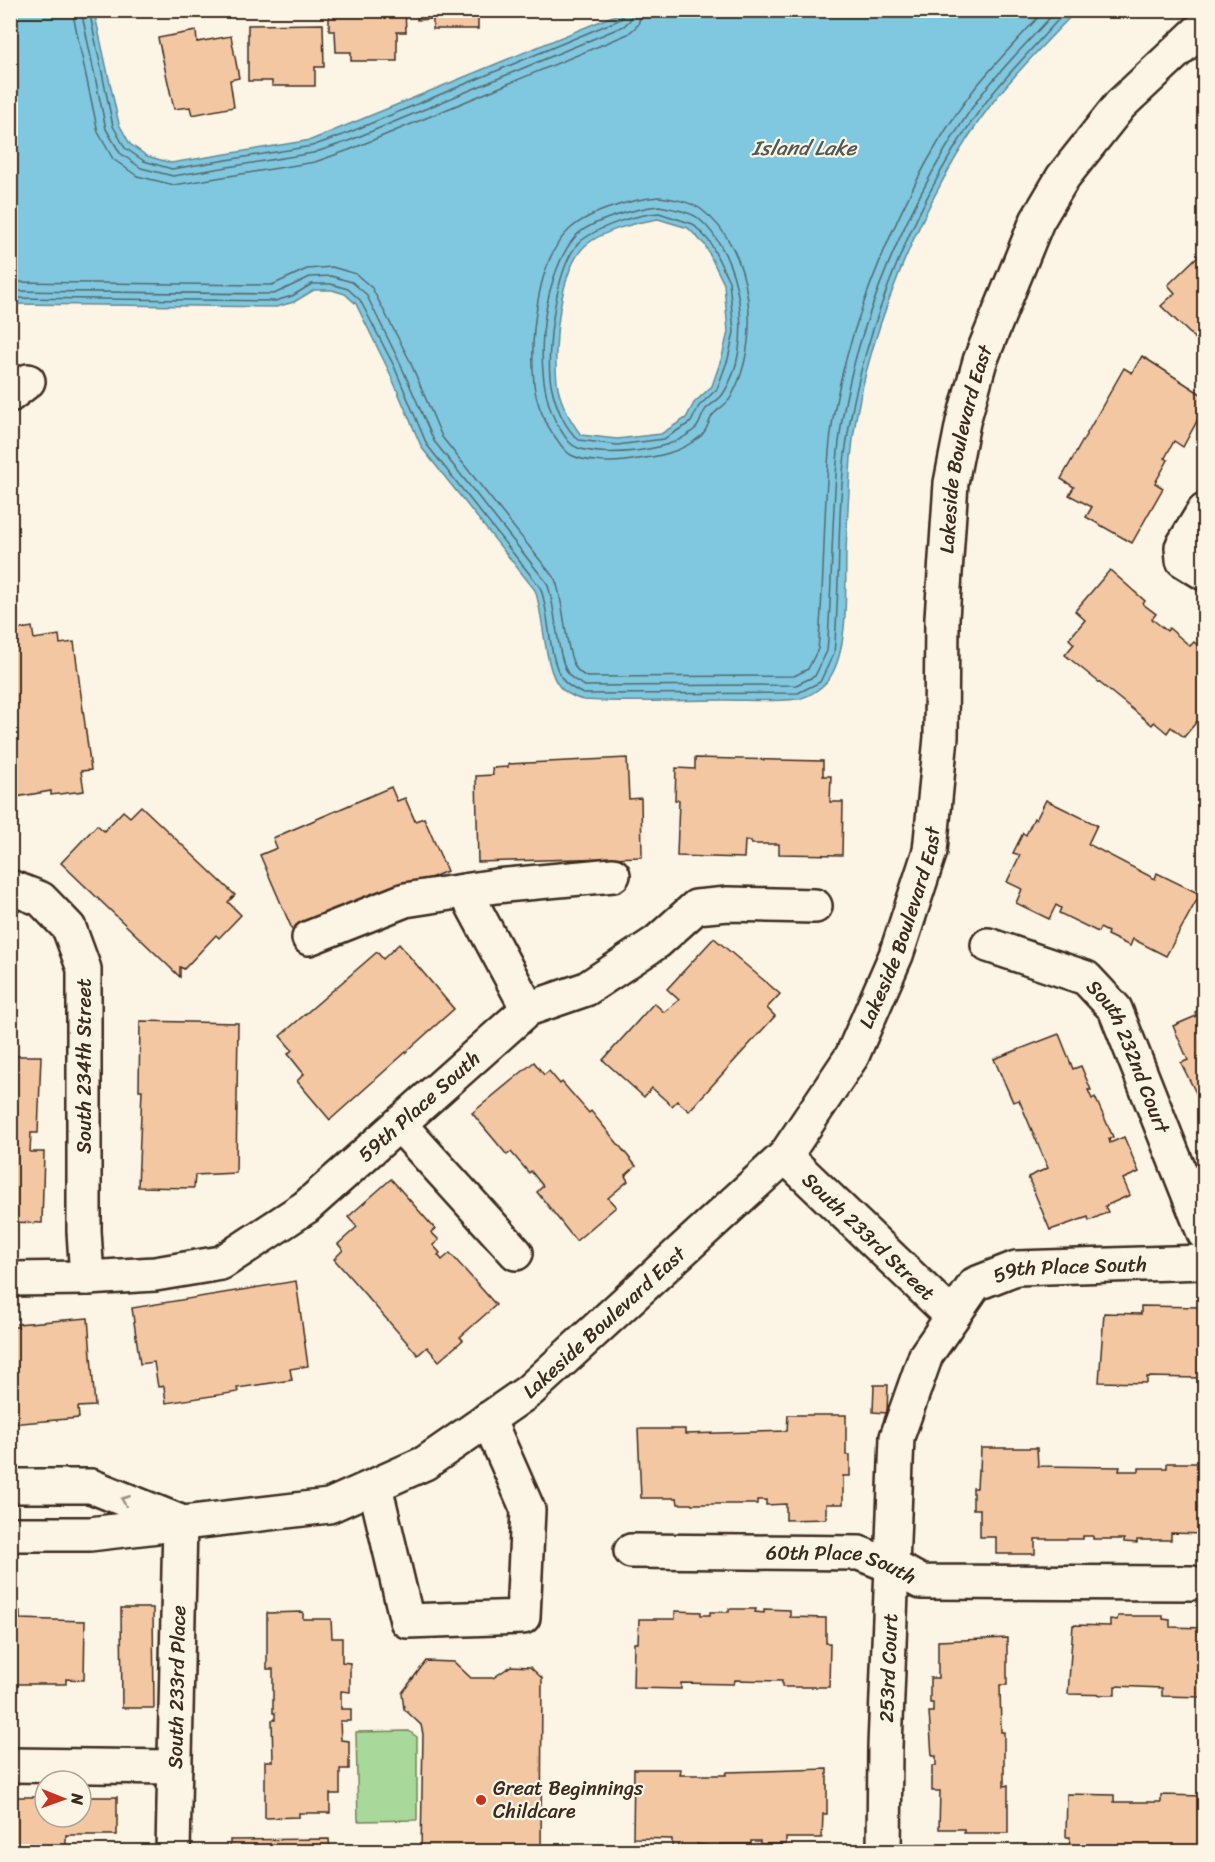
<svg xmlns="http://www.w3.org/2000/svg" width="1215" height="1862" font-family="Sriracha,sans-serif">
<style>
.green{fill:#a8d99a;stroke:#72825c;stroke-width:1.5}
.water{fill:#7fc8e0;stroke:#648992;stroke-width:1.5;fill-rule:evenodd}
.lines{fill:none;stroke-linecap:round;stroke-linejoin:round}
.shore{stroke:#56696c;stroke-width:1.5}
.building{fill:#f4c7a3;stroke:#3b2a1e;stroke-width:1.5}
.minor-casing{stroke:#3b2a1e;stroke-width:38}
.minor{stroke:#fcf5e5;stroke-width:33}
.oneway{stroke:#9c9082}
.poi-dot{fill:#c8321e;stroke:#fcf5e5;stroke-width:2}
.labels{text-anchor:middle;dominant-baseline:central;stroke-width:4.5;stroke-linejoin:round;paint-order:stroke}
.street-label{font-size:20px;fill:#3b2a1e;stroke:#fcf5e5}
.poi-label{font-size:20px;fill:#3b2a1e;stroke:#fcf5e5;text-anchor:start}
.water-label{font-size:21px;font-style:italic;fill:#4f5958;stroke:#fcf5e5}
</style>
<rect width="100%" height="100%" fill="#fcf5e5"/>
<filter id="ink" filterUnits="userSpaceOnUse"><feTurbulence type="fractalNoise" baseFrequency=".0167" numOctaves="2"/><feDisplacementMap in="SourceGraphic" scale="12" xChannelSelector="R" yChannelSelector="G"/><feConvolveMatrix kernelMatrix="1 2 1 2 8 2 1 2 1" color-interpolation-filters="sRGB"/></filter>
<g filter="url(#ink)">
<path class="green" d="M 409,1731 L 417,1737 L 417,1820 L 358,1821 L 356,1732 Z"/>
<path class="water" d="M 11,10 L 94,11 L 119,124 L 130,144 L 147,156 L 171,163 L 311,140 L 625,11 L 1076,11 C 1048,40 1018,70 993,102 C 925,190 860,347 851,458 C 849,489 847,521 846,553 C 845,588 849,643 832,674 C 826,686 810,697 797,699 C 773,702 748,700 724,700 C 678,700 630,703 584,700 C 577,699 564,692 560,687 C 544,670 544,615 535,590 L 422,448 L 388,369 L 356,304 L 345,294 L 332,290 L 314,290 L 294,302 L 276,307 L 11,304 ZM 658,219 L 688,228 L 705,245 L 724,284 L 728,332 L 722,357 L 712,386 L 694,403 L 686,418 L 661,434 L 617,439 L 581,435 C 570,420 559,401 557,382 C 553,348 559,268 586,245 C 602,231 637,222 658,219 Z"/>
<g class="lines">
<g class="shore">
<path d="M 72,10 L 98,132 L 113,159 L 137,176 L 174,185 L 315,162 L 349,150 L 628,34 L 638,25 L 642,10"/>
<path d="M 81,10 L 106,129 L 120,153 L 141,168 L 173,176 L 313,153 L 346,142 L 624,26 L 630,20 L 633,10"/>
<path d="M 89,10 L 113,126 L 125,148 L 144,161 L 172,169 L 312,146 L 343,135 L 621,19 L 625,10"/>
<path d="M 659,197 C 671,198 692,202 702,210 C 754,249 762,343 731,397 C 727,405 717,409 712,416 C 708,423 707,430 701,436 C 678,455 653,457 625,461 C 610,463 584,462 571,455 C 564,451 560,444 556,438 C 545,424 536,402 534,384 C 530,341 536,259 570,229 C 590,211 633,199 659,197 Z"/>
<path d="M 659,206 C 670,208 689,211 698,218 C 742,254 755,346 723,394 C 719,400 711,404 706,409 C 701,415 701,424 695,429 C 678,444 658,448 636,451 C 618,453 596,454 578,448 C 570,445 566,438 562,432 C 529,388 540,278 575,237 C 588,221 638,208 659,206 Z"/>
<path d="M 659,213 L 693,224 L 710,242 L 729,281 L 734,332 L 728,359 L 717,389 L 699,406 L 691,422 L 664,439 L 617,445 L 579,440 C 564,428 555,404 551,384 C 545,353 556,260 582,240 C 603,225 634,215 659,213 Z"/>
<path d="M 10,282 L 272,285 L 307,269 L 332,267 L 356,274 L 372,288 L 409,359 L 442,437 L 555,579 C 565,604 565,652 576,668 C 579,673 583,675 587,677 L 794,676 L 808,669 L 818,649 C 825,580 823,510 830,441 C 842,331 908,175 975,88 C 997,61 1021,36 1045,10"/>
<path d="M 10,291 L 274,294 L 310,277 L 331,276 L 352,282 L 366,294 L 400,363 L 434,441 L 547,583 C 557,609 556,657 569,675 C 573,680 580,683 585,686 L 796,685 L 815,676 L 827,651 C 833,581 831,511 839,442 C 852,328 914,188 981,95 C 1004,65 1032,38 1057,10"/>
<path d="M 10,298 L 275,301 L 292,296 L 312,284 L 331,284 L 348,289 L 360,300 L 394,366 L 427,445 L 540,587 C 551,615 547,657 563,680 C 567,686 576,690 583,694 L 798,693 L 820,682 L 834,653 C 841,582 836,510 847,440 C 863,329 920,187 989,98 C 1013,68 1041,39 1067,10"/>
</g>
</g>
<g class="building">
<path d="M 329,10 L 405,10 L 406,32 L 397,32 L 397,61 L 351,61 L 351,52 L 336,52 L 335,31 L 329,31 Z"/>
<path d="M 418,10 L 478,10 L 478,29 L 433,29 L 433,19 L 417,20 Z"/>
<path d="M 323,24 L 324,67 L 315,67 L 315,86 L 272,86 L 272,81 L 248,81 L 248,25 Z"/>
<path d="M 196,31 L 197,42 L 231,36 L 239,78 L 230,80 L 234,107 L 192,115 L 190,107 L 174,109 L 158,38 Z"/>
<path d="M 1204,250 L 1204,347 L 1161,306 L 1175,293 L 1168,285 Z"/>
<path d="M 1142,356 L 1204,396 L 1204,408 L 1183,447 L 1174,441 L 1165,458 L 1168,460 L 1155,483 L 1163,488 L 1132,543 L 1086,517 L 1092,507 L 1069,495 L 1074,487 L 1061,479 L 1124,368 L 1132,373 Z"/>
<path d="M 1110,570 L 1145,601 L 1143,604 L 1156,614 L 1152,619 L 1167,631 L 1169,628 L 1190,646 L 1194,642 L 1204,651 L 1204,713 L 1184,737 L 1171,727 L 1167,733 L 1154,722 L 1152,725 L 1065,655 L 1074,644 L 1069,639 L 1085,620 L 1075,611 Z"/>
<path d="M 32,627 L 34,639 L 59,635 L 60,644 L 74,642 L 91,770 L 81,771 L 84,791 L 51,795 L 51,791 L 10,798 L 10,631 Z"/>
<path d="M 627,758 L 629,799 L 641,798 L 642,857 L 478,862 L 476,776 L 493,775 L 492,768 L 508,767 L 508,764 Z"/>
<path d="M 695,758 L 823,761 L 823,776 L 831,776 L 830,802 L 843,802 L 842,855 L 779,854 L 779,844 L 751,844 L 751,841 L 745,841 L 744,858 L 677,856 L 679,800 L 675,800 L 676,768 L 695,769 Z"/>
<path d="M 391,787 L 397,801 L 405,798 L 415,821 L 424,818 L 447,871 L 295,936 L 260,855 L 277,848 L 273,838 Z"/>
<path d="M 1046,800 L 1097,825 L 1088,844 L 1155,879 L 1157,873 L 1200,894 L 1166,956 L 1133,939 L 1130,946 L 1107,935 L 1108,932 L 1100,928 L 1098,932 L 1059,913 L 1061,908 L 1056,905 L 1049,919 L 1016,903 L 1022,889 L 1007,882 L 1020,855 L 1013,853 L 1023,833 L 1026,835 L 1034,818 L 1036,820 Z"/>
<path d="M 141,806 L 235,895 L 228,902 L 241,915 L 219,938 L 216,935 L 184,969 L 180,967 L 180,977 L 61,863 L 97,825 L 104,831 L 123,811 L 130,817 Z"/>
<path d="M 10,922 L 16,922 L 15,1010 L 10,1010 Z"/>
<path d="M 714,938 L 780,994 L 767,1008 L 775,1016 L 689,1111 L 677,1101 L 672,1106 L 652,1088 L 644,1097 L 603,1060 L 654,1003 L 664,1012 L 679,1000 L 667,989 Z"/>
<path d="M 399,944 L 454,1009 L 330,1120 L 297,1081 L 304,1074 L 288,1054 L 292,1050 L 280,1036 L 377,952 L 383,959 Z"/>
<path d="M 1204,1008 L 1204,1109 L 1181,1063 L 1188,1060 L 1173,1026 L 1196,1016 L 1195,1012 Z"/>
<path d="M 140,1021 L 238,1023 L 236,1173 L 195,1175 L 194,1188 L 138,1187 L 142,1090 L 139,1090 Z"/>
<path d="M 1059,1034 L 1073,1069 L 1081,1066 L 1091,1090 L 1088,1090 L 1092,1099 L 1095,1097 L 1113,1137 L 1109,1139 L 1110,1143 L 1124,1137 L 1139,1172 L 1123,1179 L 1130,1195 L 1105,1206 L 1108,1212 L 1089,1221 L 1088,1217 L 1050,1230 L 1028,1177 L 1048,1168 L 1019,1100 L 1013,1102 L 994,1059 Z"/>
<path d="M 10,1056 L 41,1056 L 38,1133 L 31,1133 L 30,1152 L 44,1152 L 42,1223 L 10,1222 Z"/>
<path d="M 534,1062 L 544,1075 L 549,1071 L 560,1084 L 562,1082 L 589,1113 L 591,1111 L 636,1166 L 625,1176 L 628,1181 L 608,1198 L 616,1207 L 576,1241 L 537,1192 L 543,1186 L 531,1171 L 529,1173 L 511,1152 L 507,1155 L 472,1113 Z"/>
<path d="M 391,1179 L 435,1229 L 431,1232 L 439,1240 L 433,1245 L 440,1253 L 438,1255 L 442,1260 L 450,1253 L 496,1305 L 460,1337 L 463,1340 L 439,1361 L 427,1347 L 418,1355 L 334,1259 L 343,1250 L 338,1244 L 357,1227 L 348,1217 Z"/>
<path d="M 296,1281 L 308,1366 L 290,1369 L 292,1380 L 237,1388 L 238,1392 L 166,1403 L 164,1386 L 158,1387 L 154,1362 L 140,1364 L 132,1308 Z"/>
<path d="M 1202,1303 L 1204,1303 L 1204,1374 L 1200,1374 L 1200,1378 L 1147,1377 L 1147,1383 L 1099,1382 L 1104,1313 L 1141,1314 L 1141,1306 L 1202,1307 Z"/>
<path d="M 88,1318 L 95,1406 L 78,1407 L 79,1418 L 10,1424 L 10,1327 L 18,1327 L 17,1324 Z"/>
<path d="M 874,1385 L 888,1385 L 887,1413 L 873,1412 Z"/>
<path d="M 788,1415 L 846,1415 L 846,1455 L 850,1455 L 850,1476 L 843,1476 L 843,1504 L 826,1504 L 826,1519 L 786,1520 L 786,1504 L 766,1505 L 766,1500 L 757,1500 L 757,1504 L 678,1504 L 677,1498 L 641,1498 L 638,1429 L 685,1429 L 685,1434 L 787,1431 Z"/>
<path d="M 981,1448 L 1037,1448 L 1038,1466 L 1120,1467 L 1119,1471 L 1139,1471 L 1139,1468 L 1167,1468 L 1167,1463 L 1204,1463 L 1204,1534 L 1171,1533 L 1171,1540 L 1137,1540 L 1137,1543 L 1124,1542 L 1124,1539 L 1093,1539 L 1093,1536 L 1083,1536 L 1083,1539 L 1035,1539 L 1035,1554 L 996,1554 L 996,1537 L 980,1537 L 980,1509 L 973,1509 L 973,1488 L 977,1488 L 978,1470 L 980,1470 Z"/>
<path d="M 121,1608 L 153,1608 L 154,1708 L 122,1708 Z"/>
<path d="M 729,1609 L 756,1609 L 755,1612 L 764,1613 L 764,1609 L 790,1610 L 790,1617 L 826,1618 L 826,1643 L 830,1643 L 829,1687 L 782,1687 L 782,1681 L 735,1680 L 734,1684 L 681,1683 L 681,1689 L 633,1688 L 634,1643 L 638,1643 L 639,1619 L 675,1619 L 675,1611 L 701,1612 L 701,1615 L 710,1615 L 710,1612 L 729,1612 Z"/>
<path d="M 10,1611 L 20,1611 L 20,1619 L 85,1621 L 84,1680 L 66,1679 L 66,1684 L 12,1684 L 10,1690 Z"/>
<path d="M 303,1612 L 303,1619 L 331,1619 L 332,1638 L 342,1638 L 342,1662 L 350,1663 L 350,1692 L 341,1691 L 341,1709 L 351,1709 L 351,1721 L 340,1721 L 341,1740 L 349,1741 L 349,1769 L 340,1769 L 340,1794 L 330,1794 L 330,1813 L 299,1813 L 299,1817 L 265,1818 L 265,1761 L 273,1761 L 272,1720 L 275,1720 L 275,1713 L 273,1713 L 273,1669 L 267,1669 L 267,1613 Z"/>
<path d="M 1118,1616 L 1163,1616 L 1163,1619 L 1170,1620 L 1170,1627 L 1204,1628 L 1204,1697 L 1162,1696 L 1162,1688 L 1115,1686 L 1115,1695 L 1068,1694 L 1073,1625 L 1110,1626 L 1110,1619 L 1117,1620 Z"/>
<path d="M 1007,1638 L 1007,1685 L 1000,1685 L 1001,1732 L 1004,1732 L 1004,1786 L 1008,1785 L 1008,1833 L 964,1833 L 964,1829 L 939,1829 L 940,1791 L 932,1791 L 932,1766 L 936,1766 L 936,1756 L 932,1756 L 929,1712 L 933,1712 L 933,1703 L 930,1703 L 930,1678 L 938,1678 L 938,1641 Z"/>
<path d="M 426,1661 L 454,1662 L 471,1678 L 493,1678 L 511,1666 L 530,1667 L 542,1678 L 541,1852 L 421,1852 L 423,1734 L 421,1725 L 404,1709 L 402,1693 Z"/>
<path d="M 634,1769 L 681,1769 L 680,1775 L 726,1775 L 727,1772 L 827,1769 L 827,1814 L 823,1814 L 822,1838 L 786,1838 L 786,1844 L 760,1844 L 760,1841 L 751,1841 L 751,1844 L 720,1844 L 720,1847 L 697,1844 L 697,1847 L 672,1847 L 672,1839 L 633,1838 Z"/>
<path d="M 1067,1794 L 1114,1795 L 1114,1802 L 1161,1802 L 1161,1795 L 1204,1796 L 1204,1852 L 1069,1852 L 1070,1837 L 1066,1837 Z"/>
<path d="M 13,1797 L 45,1797 L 45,1817 L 81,1817 L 81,1797 L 117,1797 L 117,1835 L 66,1835 L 66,1852 L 10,1852 Z"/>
<path d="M 329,1839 L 330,1852 L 230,1852 L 230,1840 Z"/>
</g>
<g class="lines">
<defs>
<g id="minor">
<path d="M 10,395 L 28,381"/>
<path d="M 1204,511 L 1182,547 L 1183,560 L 1204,573"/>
<path d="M 10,887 L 41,899 L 69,928 L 84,969 L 84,1231 L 87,1278"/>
<path d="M 465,891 L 528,1009"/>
<path d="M 309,938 L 405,900 L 496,886 L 613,875"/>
<path id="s1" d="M 988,945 L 1086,978 L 1115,1009 L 1204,1233"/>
<path d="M 399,1124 L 516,1253"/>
<path id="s2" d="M 785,1156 L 952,1316"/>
<path id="s3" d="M 10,1279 L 87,1278 L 155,1274 L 221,1263 L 306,1207 L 528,1009 L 586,989 L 657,942 L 696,907 L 728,904 L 815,906"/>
<path d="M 10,1486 L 91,1486 L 178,1521"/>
<path d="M 375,1486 L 407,1621 L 523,1617 L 528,1510 L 488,1419"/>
<path id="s4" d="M 10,1534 L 90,1534 L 329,1506 L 425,1463 L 529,1391 L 785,1156 L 852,1056 L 896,955 L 930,851 L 941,737 L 942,618 L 951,483 L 963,422 L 980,361 L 1037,221 L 1063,177 L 1120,105 L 1204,26"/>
<path id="s5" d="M 631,1551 L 859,1553 L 892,1566 L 921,1582 L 1192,1583"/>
<path d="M 10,1765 L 175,1767"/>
<path id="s6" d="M 173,1852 L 180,1522"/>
<path id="s7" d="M 884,1852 L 885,1747 L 897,1437 L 926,1355 L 975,1284 L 1016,1268 L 1204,1262"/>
</g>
</defs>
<use href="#minor" class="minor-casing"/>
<use href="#minor" class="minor"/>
</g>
<defs><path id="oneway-chevron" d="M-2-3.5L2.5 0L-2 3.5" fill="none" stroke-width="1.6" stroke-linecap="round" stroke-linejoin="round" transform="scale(1.5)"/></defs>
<use class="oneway" href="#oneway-chevron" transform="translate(125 1500) rotate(-158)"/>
</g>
<circle class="poi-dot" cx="481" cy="1800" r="6"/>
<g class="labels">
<g class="street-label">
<text stroke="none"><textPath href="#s4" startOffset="1644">Lakeside Boulevard East</textPath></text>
<text stroke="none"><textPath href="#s4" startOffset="1158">Lakeside Boulevard East</textPath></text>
<text stroke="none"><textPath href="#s1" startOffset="194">South 232nd Court</textPath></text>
<text transform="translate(84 1066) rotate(-90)">South 234th Street</text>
<text stroke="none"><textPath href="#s3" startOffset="465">59th Place South</textPath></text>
<text stroke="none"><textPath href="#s2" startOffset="116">South 233rd Street</textPath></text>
<text stroke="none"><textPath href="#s7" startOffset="686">59th Place South</textPath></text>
<text stroke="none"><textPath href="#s4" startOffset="654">Lakeside Boulevard East</textPath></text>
<text stroke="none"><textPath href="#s5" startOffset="212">60th Place South</textPath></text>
<text stroke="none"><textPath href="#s7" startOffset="184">253rd Court</textPath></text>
<text stroke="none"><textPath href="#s6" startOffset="165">South 233rd Place</textPath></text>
</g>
<g class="poi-label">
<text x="493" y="1788">Great Beginnings<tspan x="493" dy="23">Childcare</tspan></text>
</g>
<g class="water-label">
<text x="804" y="148">Island Lake</text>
</g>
</g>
<rect width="1215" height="1862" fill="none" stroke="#fcf5e5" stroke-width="36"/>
<rect x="18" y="18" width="1179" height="1826" fill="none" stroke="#3b2a1e" stroke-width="2" filter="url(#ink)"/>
<g transform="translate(63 1799) rotate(91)"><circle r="28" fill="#fcf5e5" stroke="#afa495" stroke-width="1.5"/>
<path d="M0-4.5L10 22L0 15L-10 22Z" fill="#c8321e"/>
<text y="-9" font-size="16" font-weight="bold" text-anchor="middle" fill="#3b2a1e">N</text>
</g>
</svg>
